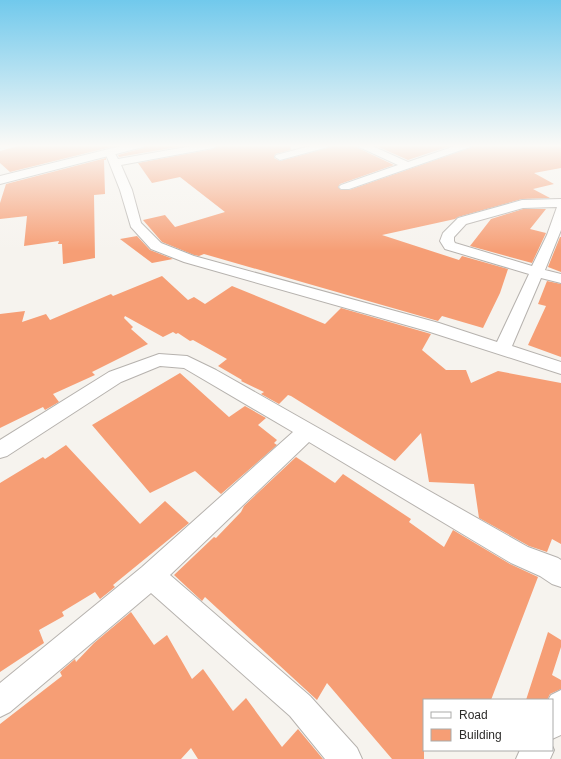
<svg xmlns="http://www.w3.org/2000/svg" width="561" height="759" font-family="Arial,sans-serif">
<style>
.building{fill:#f69e75}
.lines{fill:none;stroke-linecap:round;stroke-linejoin:round}
.minor-casing{stroke:#b6b2ae;stroke-width:2}
.tertiary-casing{stroke:#b6b2ae;stroke-width:2}
.minor{fill:#fff;fill-rule:evenodd}
.tertiary{fill:#fff;fill-rule:evenodd}
</style>
<rect width="100%" height="100%" fill="#f6f3ee"/>
<g class="building">
<path d="M 22,145 L 119,145 L 10,172 L 0,163 L 0,151 Z"/>
<path d="M 146,145 L 189,145 L 119,157 L 118,155 L 143,148 Z"/>
<path d="M 219,145 L 290,145 L 291,150 L 275,154 L 274,158 L 280,161 L 328,148 L 331,145 L 356,145 L 358,148 L 394,165 L 340,184 L 338,187 L 341,190 L 349,190 L 470,148 L 473,145 L 561,145 L 561,168 L 534,173 L 554,184 L 533,189 L 550,198 L 522,199 L 458,217 L 455,219 L 382,235 L 459,260 L 462,256 L 508,269 L 500,293 L 483,328 L 442,316 L 438,321 L 204,254 L 199,256 L 194,255 L 162,242 L 143,220 L 165,215 L 175,227 L 225,212 L 180,177 L 152,183 L 138,163 L 213,149 Z"/>
<path d="M 374,145 L 453,145 L 408,160 Z"/>
<path d="M 106,158 L 106,160 L 104,160 L 105,194 L 94,195 L 95,258 L 63,264 L 62,244 L 58,244 L 59,241 L 24,246 L 27,216 L 0,219 L 0,203 L 6,184 Z"/>
<path d="M 523,209 L 546,209 L 530,229 L 546,233 L 532,263 L 470,246 L 491,219 Z"/>
<path d="M 137,236 L 150,250 L 173,259 L 152,263 L 120,239 Z"/>
<path d="M 560,237 L 561,237 L 561,272 L 548,267 Z"/>
<path d="M 162,276 L 188,300 L 194,297 L 205,304 L 232,286 L 325,324 L 341,308 L 431,334 L 422,350 L 446,370 L 466,370 L 471,383 L 498,371 L 561,383 L 561,544 L 552,539 L 547,552 L 529,546 L 479,518 L 474,484 L 429,482 L 421,433 L 395,461 L 291,396 L 288,395 L 279,404 L 261,394 L 264,392 L 241,381 L 242,380 L 218,366 L 227,359 L 193,340 L 190,341 L 178,333 L 176,334 L 173,332 L 163,337 L 125,316 L 124,318 L 133,327 L 131,329 L 148,344 L 92,372 L 95,375 L 53,394 L 59,402 L 45,410 L 43,407 L 0,428 L 0,314 L 25,311 L 22,322 L 46,314 L 50,320 L 111,294 L 113,296 Z"/>
<path d="M 547,281 L 561,284 L 561,357 L 528,345 L 546,306 L 538,304 Z"/>
<path d="M 180,373 L 229,417 L 245,406 L 266,418 L 258,425 L 277,440 L 274,443 L 277,445 L 221,494 L 195,471 L 150,493 L 92,425 Z"/>
<path d="M 66,445 L 140,524 L 165,501 L 189,523 L 113,585 L 115,587 L 100,599 L 95,592 L 62,612 L 64,616 L 39,630 L 44,643 L 0,672 L 0,483 L 43,457 L 45,459 Z"/>
<path d="M 296,457 L 335,483 L 343,474 L 411,519 L 409,522 L 444,547 L 453,530 L 510,564 L 538,577 L 491,700 L 424,700 L 424,759 L 392,759 L 327,683 L 317,700 L 205,597 L 202,601 L 174,575 L 214,537 L 216,538 L 241,512 L 244,506 Z"/>
<path d="M 131,612 L 154,645 L 167,635 L 192,679 L 203,669 L 233,711 L 246,698 L 282,747 L 298,729 L 323,759 L 198,759 L 191,748 L 181,759 L 0,759 L 0,724 L 62,676 L 60,672 L 75,659 L 76,662 L 94,643 Z"/>
<path d="M 548,632 L 561,640 L 561,647 L 552,675 L 561,680 L 561,689 L 550,694 L 547,700 L 526,700 Z"/>
</g>
<g class="lines">
<defs>
<g id="minor">
<path d="M 197,145 L 218,145 L 213,148 L 121,165 L 132,190 L 141,223 L 161,243 L 194,256 L 439,323 L 497,342 L 529,274 L 445,249 L 440,241 L 443,233 L 458,218 L 522,200 L 561,199 L 561,230 L 545,270 L 561,274 L 561,283 L 541,278 L 512,346 L 561,362 L 561,374 L 427,331 L 184,262 L 151,249 L 131,227 L 120,190 L 105,152 L 107,150 L 113,150 L 118,159 ZM 557,207 L 547,235 L 532,266 L 455,243 L 454,241 L 454,237 L 466,224 L 523,208 Z"/>
<path d="M 314,145 L 330,145 L 328,147 L 280,160 L 275,157 L 276,155 Z"/>
<path d="M 357,145 L 370,145 L 408,162 L 458,145 L 472,145 L 470,147 L 349,189 L 341,189 L 339,187 L 341,185 L 398,165 L 359,147 Z"/>
<path d="M 159,354 L 187,356 L 216,370 L 528,547 L 558,558 L 561,560 L 561,587 L 552,584 L 540,576 L 511,563 L 309,442 L 170,575 L 310,696 L 357,748 L 362,759 L 325,759 L 290,716 L 151,593 L 10,712 L 0,717 L 0,683 L 142,567 L 293,432 L 184,368 L 160,366 L 121,382 L 7,456 L 0,458 L 0,440 L 109,372 Z"/>
<path d="M 561,690 L 561,735 L 552,739 L 552,700 L 548,700 L 551,695 Z"/>
<path d="M 552,746 L 554,750 L 550,759 L 516,759 L 520,750 L 552,750 Z"/>
</g>
<path id="tertiary" d="M 125,145 L 145,145 L 143,147 L 0,184 L 0,176 Z"/>
</defs>
<use href="#minor" class="minor-casing"/>
<use href="#tertiary" class="tertiary-casing"/>
<use href="#minor" class="minor"/>
<use href="#tertiary" class="tertiary"/>
</g>
<linearGradient id="sky" x2="0" y2="1"><stop stop-color="#71c9ec"/><stop offset="0.58" stop-color="#fbfaf7"/><stop offset="1" stop-color="#fbfaf7" stop-opacity="0"/></linearGradient>
<rect width="561" height="251" fill="url(#sky)"/>
<rect x="423" y="699" width="130" height="52" fill="#ffffff" stroke="#ababaa"/>
<rect x="431" y="712" width="20" height="6" fill="#ffffff" stroke="#ababaa"/>
<text x="459" y="719" font-size="12" fill="#2d2c2a">Road</text>
<rect x="431" y="729" width="20" height="12" fill="#f69e75" stroke="#ababaa"/>
<text x="459" y="739" font-size="12" fill="#2d2c2a">Building</text>
</svg>
